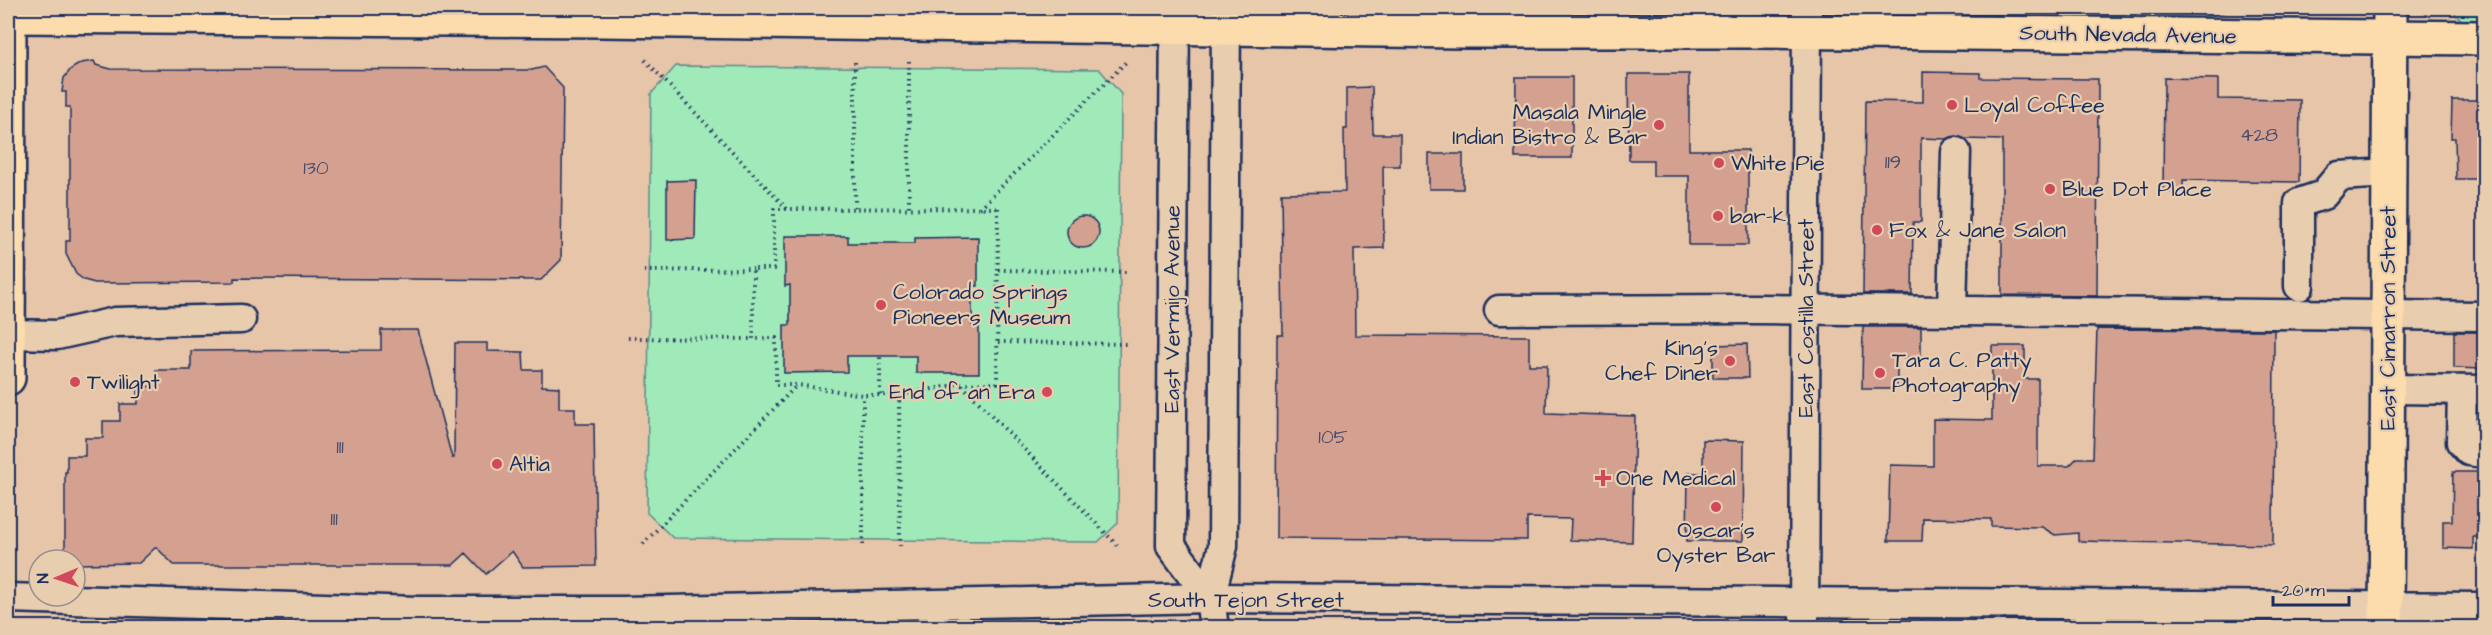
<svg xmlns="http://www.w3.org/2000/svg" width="2492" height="635" font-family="'Architects Daughter',sans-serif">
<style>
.green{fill:#a0e9b8;stroke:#5e8c8b;stroke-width:1.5}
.building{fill:#d4a191;stroke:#1b2f5e;stroke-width:1.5}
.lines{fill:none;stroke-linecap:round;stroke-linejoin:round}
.minor-casing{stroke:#1b2f5e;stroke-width:33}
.major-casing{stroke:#1b2f5e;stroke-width:38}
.path{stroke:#1b2f5e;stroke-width:4;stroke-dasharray:1.5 4.5;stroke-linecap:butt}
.minor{stroke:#e8cdaf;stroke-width:28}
.major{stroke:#fcdcac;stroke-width:33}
.poi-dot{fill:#d1495b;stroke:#e8cdaf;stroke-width:2}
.labels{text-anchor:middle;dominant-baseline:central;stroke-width:4.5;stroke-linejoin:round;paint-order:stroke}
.number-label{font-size:20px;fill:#494c6b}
.street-label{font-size:22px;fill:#1b2f5e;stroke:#e8cdaf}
.poi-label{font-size:22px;fill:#1b2f5e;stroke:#e8cdaf;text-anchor:start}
</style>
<rect width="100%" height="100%" fill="#e6c5a9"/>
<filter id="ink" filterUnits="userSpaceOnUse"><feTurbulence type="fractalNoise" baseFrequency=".0167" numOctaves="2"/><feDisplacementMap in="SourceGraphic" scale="12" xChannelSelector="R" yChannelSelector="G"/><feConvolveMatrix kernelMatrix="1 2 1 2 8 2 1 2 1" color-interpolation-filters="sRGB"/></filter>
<g filter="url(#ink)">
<g class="green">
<path d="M 1287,8 L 1688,8 L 1598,18 L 1297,17 Z"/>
<path d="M 1873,8 L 2329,8 L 2327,10 L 2244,8 L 2194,19 L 1883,20 Z"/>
<path d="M 2452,8 L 2484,8 L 2484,25 L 2468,25 L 2457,16 Z"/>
<path d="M 676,66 L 1099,69 L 1121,94 L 1118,523 L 1098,542 L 673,538 L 647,513 L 651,94 Z"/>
</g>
<g class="building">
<path d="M 94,61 L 96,65 L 111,69 L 532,70 L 544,67 L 563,88 L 561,260 L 541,280 L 234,278 L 234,282 L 95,283 L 84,280 L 76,274 L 66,254 L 66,241 L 70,241 L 70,107 L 66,107 L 66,92 L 62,92 L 64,78 L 71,69 L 81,63 Z"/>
<path d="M 1923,72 L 1980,73 L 1980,78 L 2098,79 L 2097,296 L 2002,295 L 2002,140 L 1966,139 L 1956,136 L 1947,139 L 1921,138 L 1921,222 L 1913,222 L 1912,294 L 1863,294 L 1865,101 L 1923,102 Z"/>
<path d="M 1628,74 L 1689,74 L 1689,150 L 1748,150 L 1748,245 L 1689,245 L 1689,176 L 1653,176 L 1653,160 L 1629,160 Z"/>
<path d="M 1516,77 L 1572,77 L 1572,158 L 1515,158 Z"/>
<path d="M 2164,78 L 2218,79 L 2218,99 L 2300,100 L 2299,182 L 2183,180 L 2183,192 L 2163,192 Z"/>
<path d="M 1372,87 L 1373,134 L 1400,134 L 1400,166 L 1383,166 L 1384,248 L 1354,249 L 1355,335 L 1529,336 L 1529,365 L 1547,365 L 1546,413 L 1635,416 L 1632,542 L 1570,540 L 1571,519 L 1527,518 L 1527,540 L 1276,538 L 1277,335 L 1283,335 L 1281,193 L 1345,192 L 1344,129 L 1347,129 L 1347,88 Z"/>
<path d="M 2452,100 L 2484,100 L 2484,179 L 2456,179 L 2455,138 L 2451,138 Z"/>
<rect x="1429" y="154" width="34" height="35"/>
<path d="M 696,180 L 695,239 L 667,240 L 667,181 Z"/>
<circle cx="1083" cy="232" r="16"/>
<path d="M 785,236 L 848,236 L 848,243 L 915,243 L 915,238 L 978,237 L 978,286 L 972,286 L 972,326 L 979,326 L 979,373 L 916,373 L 916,356 L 847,356 L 847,372 L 784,373 L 784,325 L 790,325 L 790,285 L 785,286 Z"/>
<path d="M 1863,327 L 1921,327 L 1921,358 L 1897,357 L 1897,389 L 1862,389 Z"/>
<path d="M 2097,329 L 2274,330 L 2273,545 L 2078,541 L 2078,533 L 2055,535 L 2042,527 L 1991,526 L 1991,519 L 1923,518 L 1922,541 L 1888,541 L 1890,465 L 1933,466 L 1933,419 L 1992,420 L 1992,346 L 2025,346 L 2025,379 L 2038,379 L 2038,466 L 2069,466 L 2077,458 L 2093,458 Z"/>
<path d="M 381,330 L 418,330 L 452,458 L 454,458 L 455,343 L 487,343 L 487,351 L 523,352 L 524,370 L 542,370 L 542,386 L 559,387 L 559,408 L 575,408 L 575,424 L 594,424 L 596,566 L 523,567 L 512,551 L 486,574 L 466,553 L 453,565 L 174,565 L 156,547 L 139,563 L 75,564 L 75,560 L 65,560 L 65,472 L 67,472 L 67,456 L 85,456 L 85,438 L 103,438 L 103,421 L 120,421 L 120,404 L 138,404 L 138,387 L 156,386 L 156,370 L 191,370 L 191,351 L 381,350 Z"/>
<path d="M 2454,332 L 2484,332 L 2484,369 L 2454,368 Z"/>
<path d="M 1747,344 L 1748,378 L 1713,378 L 1713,345 Z"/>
<path d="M 1703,440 L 1744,441 L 1743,541 L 1687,541 L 1688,473 L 1703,473 Z"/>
<path d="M 2453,472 L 2484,472 L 2484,537 L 2473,537 L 2473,549 L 2443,548 L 2443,521 L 2452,521 Z"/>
</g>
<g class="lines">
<defs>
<g id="minor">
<path d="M 1175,8 L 1171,546 L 1210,598"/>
<path d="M 2299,286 L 2299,203 L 2323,195 L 2339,176 L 2389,173"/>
<path d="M 1499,310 L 1751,309 L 2484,316"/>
<path d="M 1952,311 L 1956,152"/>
<path d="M 8,334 L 57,335 L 115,322 L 241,319"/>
<path d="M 2388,389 L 2484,390"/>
<path d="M 2462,390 L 2461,442 L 2469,451 L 2484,453"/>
<path d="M 8,598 L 418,611 L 623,611 L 1210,598 L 2484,607"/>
<path d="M 1214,628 L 1210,598 L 1223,546 L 1226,8"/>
<path d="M 1804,628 L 1807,8"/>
</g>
<g id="major">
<path d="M 8,16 L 602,20 L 1461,31 L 1752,31 L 2484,38"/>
<path d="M 8,378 L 9,8"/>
<path d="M 2386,628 L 2390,8"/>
</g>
</defs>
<use href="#minor" class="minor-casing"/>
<use href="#major" class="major-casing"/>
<g class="path">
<path d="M 645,60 L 787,209"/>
<path d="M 909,61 L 909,208"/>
<path d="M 855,62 L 855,208"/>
<path d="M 980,208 L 1127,61"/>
<path d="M 998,208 L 997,383 L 961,384 L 899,395 L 863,395 L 798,385 L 776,385 L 776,338 L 753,339 L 753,269 L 774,269 L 774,209 Z"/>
<path d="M 998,270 L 1126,272"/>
<path d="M 644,271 L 753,269"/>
<path d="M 628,338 L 753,339"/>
<path d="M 998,342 L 1126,344"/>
<path d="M 962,385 L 1120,548"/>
<path d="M 880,395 L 880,356"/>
<path d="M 899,395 L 900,546"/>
<path d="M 643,544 L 797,385"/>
<path d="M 863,545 L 863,395"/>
</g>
<use href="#minor" class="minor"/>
<use href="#major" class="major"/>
</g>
</g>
<g class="poi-dot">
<circle cx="1952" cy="105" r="6"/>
<circle cx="1659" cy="125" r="6"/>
<circle cx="1719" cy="163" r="6"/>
<circle cx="2050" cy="189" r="6"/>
<circle cx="1718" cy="216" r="6"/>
<circle cx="1877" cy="230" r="6"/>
<circle cx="881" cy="305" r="6"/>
<circle cx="1730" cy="361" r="6"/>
<circle cx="1880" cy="373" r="6"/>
<circle cx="75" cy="382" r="6"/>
<circle cx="1047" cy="392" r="6"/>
<circle cx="497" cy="464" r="6"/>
<path d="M1600 469h6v6h6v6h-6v6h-6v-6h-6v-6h6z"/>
<circle cx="1716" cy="507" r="6"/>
</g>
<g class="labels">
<g class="number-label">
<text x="2259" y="135">428</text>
<text x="1893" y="162">119</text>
<text x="316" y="168">130</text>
<text x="1333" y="437">105</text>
<text x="340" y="447">111</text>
<text x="334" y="519">111</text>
</g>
<g class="street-label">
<text transform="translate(2128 35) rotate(1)">South Nevada Avenue</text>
<text transform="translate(1172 309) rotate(-90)">East Vermijo Avenue</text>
<text transform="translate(1806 318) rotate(-90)">East Costilla Street</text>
<text transform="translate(2388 318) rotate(-90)">East Cimarron Street</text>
<text x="1246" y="600">South Tejon Street</text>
</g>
<g class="poi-label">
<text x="1964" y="105">Loyal Coffee</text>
<text x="1647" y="112" text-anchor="end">Masala Mingle<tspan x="1647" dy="25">Indian Bistro &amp; Bar</tspan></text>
<text x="1731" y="163">White Pie</text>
<text x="2062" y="189">Blue Dot Place</text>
<text x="1730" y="216">bar-k</text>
<text x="1889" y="230">Fox &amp; Jane Salon</text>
<text x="893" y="292">Colorado Springs<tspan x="893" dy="25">Pioneers Museum</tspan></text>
<text x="1718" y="348" text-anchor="end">King's<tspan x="1718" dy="25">Chef Diner</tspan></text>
<text x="1892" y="360">Tara C. Patty<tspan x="1892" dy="25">Photography</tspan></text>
<text x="87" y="382">Twilight</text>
<text x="1035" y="392" text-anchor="end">End of an Era</text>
<text x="509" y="464">Altia</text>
<text x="1616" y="478">One Medical</text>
<text x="1716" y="530" text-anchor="middle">Oscar's<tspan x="1716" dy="25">Oyster Bar</tspan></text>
</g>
</g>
<rect width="2492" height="635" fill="none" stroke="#e8cdaf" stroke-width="30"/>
<rect x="15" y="15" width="2462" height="605" fill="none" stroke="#1b2f5e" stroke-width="2" filter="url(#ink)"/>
<g transform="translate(57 578) rotate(268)"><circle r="28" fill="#e8cdaf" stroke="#968e8f" stroke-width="1.5"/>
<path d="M0-4.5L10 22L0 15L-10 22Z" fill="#d1495b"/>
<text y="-9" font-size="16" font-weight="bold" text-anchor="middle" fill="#1b2f5e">N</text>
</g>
<path d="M2273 596v9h76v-9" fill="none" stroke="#1b2f5e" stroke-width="3"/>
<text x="2282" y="596" font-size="18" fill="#1b2f5e" stroke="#e8cdaf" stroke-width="4.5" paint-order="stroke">20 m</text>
</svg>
